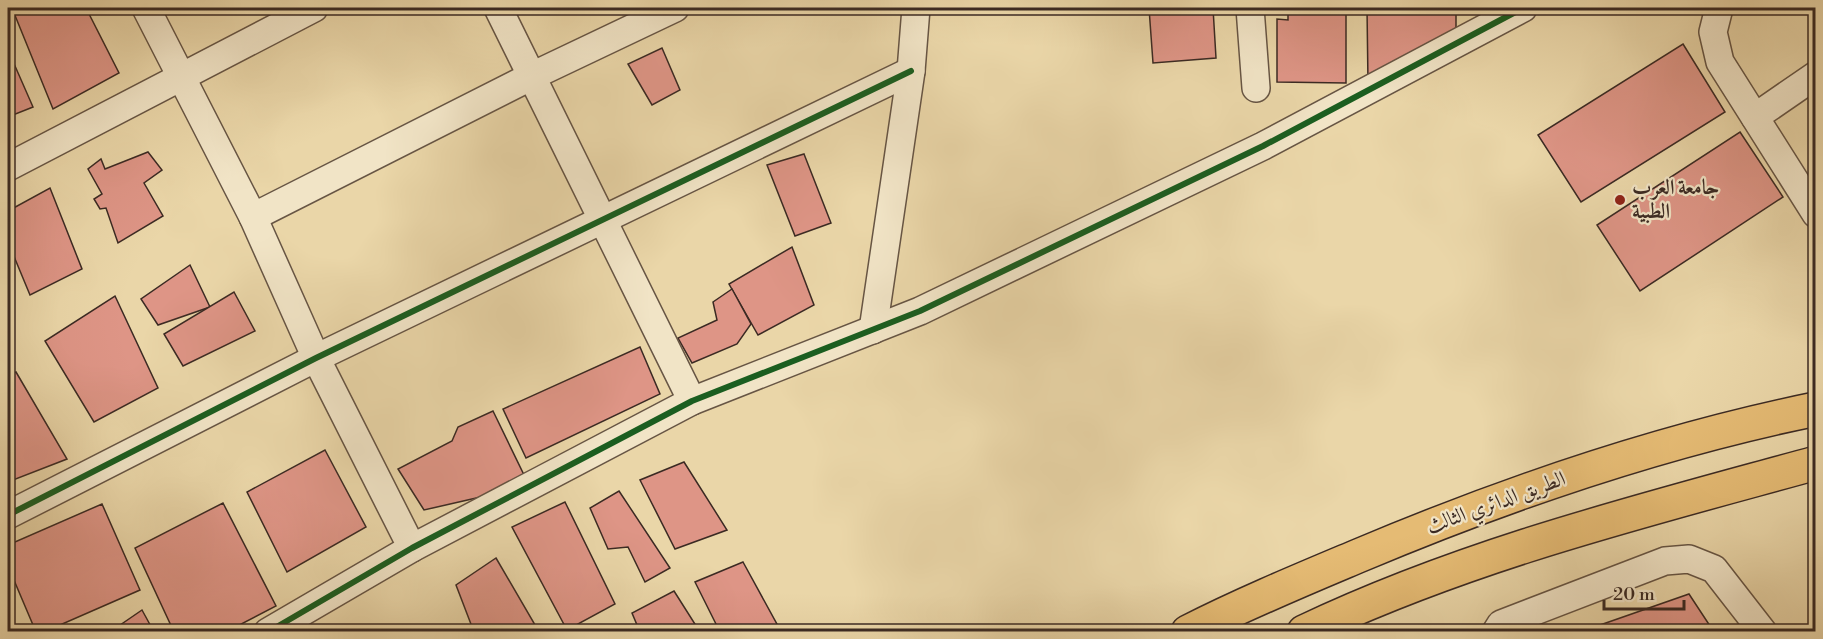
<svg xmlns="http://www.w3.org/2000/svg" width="1823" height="639" font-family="'Libre Bodoni',Amiri,serif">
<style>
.building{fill:#de9586;stroke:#3b2a23;stroke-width:1.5}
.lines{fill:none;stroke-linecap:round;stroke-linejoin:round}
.minor-casing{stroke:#675544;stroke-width:30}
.highway-casing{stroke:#3b2a23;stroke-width:36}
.minor{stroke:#f1e4c6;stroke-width:27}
.highway{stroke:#e5bb74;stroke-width:33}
.cycleway-casing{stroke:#f1e4c6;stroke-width:10}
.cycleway{stroke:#1b5e20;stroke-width:6}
.poi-dot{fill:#8f2418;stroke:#f1e4c6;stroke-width:2}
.labels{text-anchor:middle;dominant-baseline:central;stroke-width:4.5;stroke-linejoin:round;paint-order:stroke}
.poi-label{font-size:21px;font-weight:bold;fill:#3b2a23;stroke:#f1e4c6;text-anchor:start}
.street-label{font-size:21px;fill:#3b2a23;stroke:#f1e4c6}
</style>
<rect width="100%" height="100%" fill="#ead6a8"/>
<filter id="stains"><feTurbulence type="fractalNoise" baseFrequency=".00333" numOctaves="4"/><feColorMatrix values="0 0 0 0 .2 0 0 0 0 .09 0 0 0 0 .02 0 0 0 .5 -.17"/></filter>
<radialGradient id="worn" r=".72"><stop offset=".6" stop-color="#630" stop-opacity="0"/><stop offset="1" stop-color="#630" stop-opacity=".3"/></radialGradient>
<g class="building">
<path d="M 12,8 L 86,8 L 119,73 L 53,109 Z"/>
<path d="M 1149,8 L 1213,8 L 1216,58 L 1153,63 Z"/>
<path d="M 1288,8 L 1346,9 L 1346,83 L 1277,82 L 1277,19 L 1288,20 Z"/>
<path d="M 1367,8 L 1456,8 L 1456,39 L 1368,83 Z"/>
<path d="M 1683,44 L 1725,112 L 1581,202 L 1538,135 Z"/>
<path d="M 662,48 L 680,90 L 652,105 L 628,64 Z"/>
<path d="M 8,50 L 33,107 L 8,117 Z"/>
<path d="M 1740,132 L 1783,197 L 1640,291 L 1597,225 Z"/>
<path d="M 148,152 L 162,170 L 144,183 L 163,216 L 118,243 L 106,208 L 100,209 L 94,199 L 102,194 L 88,169 L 101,159 L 105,169 Z"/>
<path d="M 804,154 L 831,223 L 795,236 L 767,165 Z"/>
<path d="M 50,188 L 82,269 L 30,295 L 8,242 L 8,211 Z"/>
<path d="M 792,247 L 814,305 L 758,335 L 729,284 Z"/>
<path d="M 190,265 L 210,307 L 158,325 L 141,299 Z"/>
<path d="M 732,289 L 751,324 L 737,344 L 692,363 L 678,338 L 717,320 L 713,302 Z"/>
<path d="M 234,292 L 255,331 L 183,366 L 164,334 Z"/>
<path d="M 115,296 L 158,388 L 94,422 L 45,341 Z"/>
<path d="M 640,347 L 660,394 L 526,458 L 503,409 Z"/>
<path d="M 16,372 L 67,459 L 8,482 L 8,375 Z"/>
<path d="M 493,411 L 525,477 L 498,493 L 424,510 L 398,469 L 452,441 L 458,427 Z"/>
<path d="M 325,450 L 366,527 L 287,572 L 247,492 Z"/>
<path d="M 684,462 L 727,530 L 675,549 L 640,480 Z"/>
<path d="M 619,491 L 670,568 L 645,582 L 628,547 L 608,549 L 590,508 Z"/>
<path d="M 565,502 L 615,604 L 567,630 L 512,527 Z"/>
<path d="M 223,503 L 276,606 L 226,632 L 174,632 L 135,548 Z"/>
<path d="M 102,504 L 140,590 L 44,632 L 36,632 L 8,566 L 8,545 Z"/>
<path d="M 496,558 L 538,630 L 474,632 L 456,585 Z"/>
<path d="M 743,562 L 778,626 L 765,632 L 720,632 L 695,582 Z"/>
<path d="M 674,591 L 700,632 L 640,632 L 632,613 Z"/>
<path d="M 1689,594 L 1714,632 L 1580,632 Z"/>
<path d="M 142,610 L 154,632 L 110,632 Z"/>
</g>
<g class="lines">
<defs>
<g id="minor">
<path d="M 146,8 L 253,217 L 316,358 L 412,548"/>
<path d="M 498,8 L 692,401"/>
<path d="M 1250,8 L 1256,88"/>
<path d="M 1719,8 L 1713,32 L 1720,62 L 1816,214"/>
<path d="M 1755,117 L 1816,75"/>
<path d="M 8,167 L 314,8"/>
<path d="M 253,217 L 532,76 L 675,8"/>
<path d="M 873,330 L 911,71 L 916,8"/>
<path d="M 8,515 L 316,358 L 911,71"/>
<path d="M 268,632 L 412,548 L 692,401 L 920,311 L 1263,146 L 1523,8"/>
<path d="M 1496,632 L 1501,624 L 1665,561 L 1689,559 L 1714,569 L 1763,632"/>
</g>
<g id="highway">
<path d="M 1188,632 C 1243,604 1301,580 1358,556 C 1505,494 1659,441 1816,409"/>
<path d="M 1304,632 C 1468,554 1642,511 1816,463"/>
</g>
</defs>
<use href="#minor" class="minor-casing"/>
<use href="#highway" class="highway-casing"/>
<use href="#minor" class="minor"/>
<use href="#highway" class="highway"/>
<defs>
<g id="cycleway">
<path d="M 8,515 L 316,358 L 911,71"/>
<path d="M 268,632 L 412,548 L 692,401 L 920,311 L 1263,146 L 1523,8"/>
</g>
</defs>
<use href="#cycleway" class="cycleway-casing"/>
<use href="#cycleway" class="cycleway"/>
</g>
<circle class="poi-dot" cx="1620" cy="200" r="6"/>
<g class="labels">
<g class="poi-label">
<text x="1632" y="188">جامعة العرب<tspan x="1632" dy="24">الطبية</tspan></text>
</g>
<g class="street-label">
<text transform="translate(1496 503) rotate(-20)">الطريق الدائري الثالث</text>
</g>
</g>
<rect width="1823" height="639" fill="none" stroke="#ead6a8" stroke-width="30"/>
<rect x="9" y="9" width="1805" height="621" fill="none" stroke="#3b2a23" stroke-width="3"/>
<rect x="15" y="15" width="1793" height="609" fill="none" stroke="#3b2a23" stroke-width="1.5"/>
<path d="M1604 600v9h80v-9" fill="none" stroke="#3b2a23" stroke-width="3"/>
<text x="1613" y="600" font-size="18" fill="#3b2a23" stroke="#f1e4c6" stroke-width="4.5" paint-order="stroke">20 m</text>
<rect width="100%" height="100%" filter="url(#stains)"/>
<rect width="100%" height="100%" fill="url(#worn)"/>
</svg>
